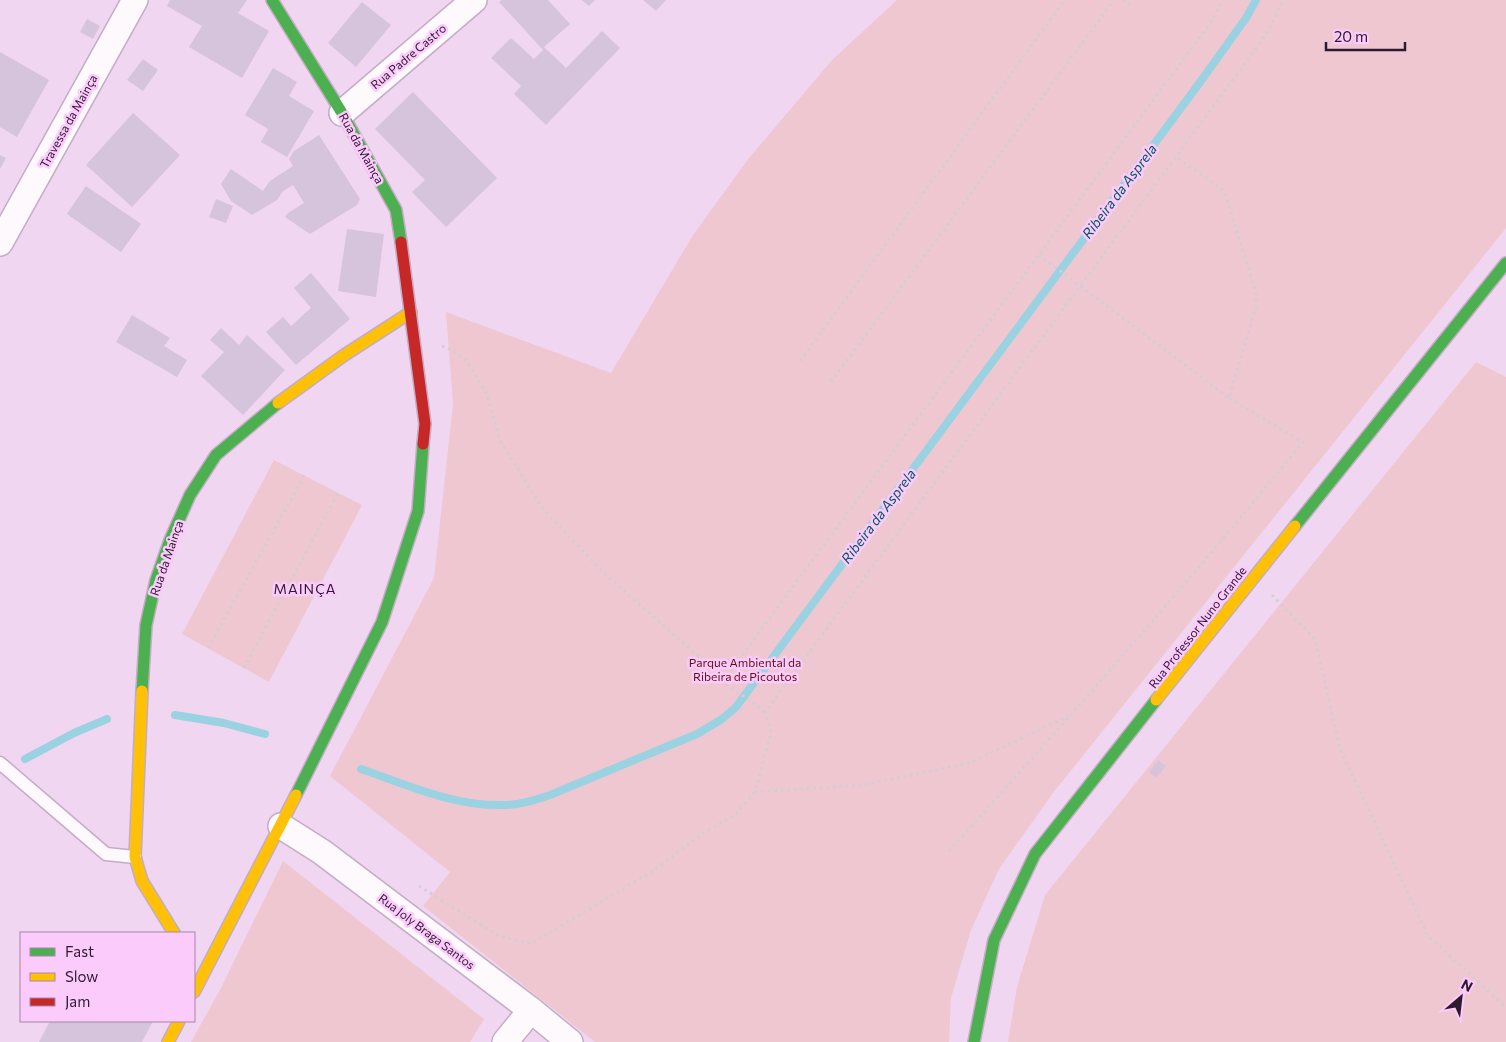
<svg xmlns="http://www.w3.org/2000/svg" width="1506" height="1042" font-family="Commissioner,sans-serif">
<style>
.green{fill:#efc7d1}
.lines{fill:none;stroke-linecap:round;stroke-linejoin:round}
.stream{stroke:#9bd2e2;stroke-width:8}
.building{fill:#d5c4dc}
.lane-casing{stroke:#c3adc4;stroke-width:15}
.street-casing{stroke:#c3adc4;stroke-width:28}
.fast-casing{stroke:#c3adc4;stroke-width:14}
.slow-casing{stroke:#c3adc4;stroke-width:14}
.jam-casing{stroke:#c3adc4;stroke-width:14}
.path{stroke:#d5cdd5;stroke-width:3;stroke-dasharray:2.5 4;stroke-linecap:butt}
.lane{stroke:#fdf9fd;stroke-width:12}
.street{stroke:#fdf9fd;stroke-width:25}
.fast{stroke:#4caf50;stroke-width:11}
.slow{stroke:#ffc107;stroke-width:11}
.jam{stroke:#c62828;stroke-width:11}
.labels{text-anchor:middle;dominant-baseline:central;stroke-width:5;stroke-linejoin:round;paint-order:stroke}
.street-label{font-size:12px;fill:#2f1930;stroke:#fbcbfc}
.park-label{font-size:12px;fill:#630e11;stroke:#fbcbfc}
.water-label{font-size:14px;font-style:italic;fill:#02575f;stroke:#fbcbfc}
.neighbourhood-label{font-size:14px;letter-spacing:1px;fill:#2f1930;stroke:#fbcbfc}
</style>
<rect width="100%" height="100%" fill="#f0d6f1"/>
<g class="green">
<path d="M 897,0 L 1506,0 L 1506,228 L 1053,793 L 999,869 L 971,930 L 951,998 L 949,1042 L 595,1042 L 423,906 L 450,872 L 330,776 L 434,578 L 453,404 L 446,312 L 611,373 L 693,235 L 749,158 L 832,60 Z"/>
<path d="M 1476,362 L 1506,377 L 1506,1042 L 1008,1042 L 1017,987 L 1045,895 Z"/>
<path d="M 274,460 L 362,505 L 269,682 L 182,634 Z"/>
<path d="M 283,861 L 484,1019 L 470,1042 L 191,1042 L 221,988 Z"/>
</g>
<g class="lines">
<g class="stream">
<path d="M 175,715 L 224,723 L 265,734"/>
<path d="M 25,759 L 74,733 L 107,719"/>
<path d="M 361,769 C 407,785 455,807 505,805 C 521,805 536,800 550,795 L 697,734 L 722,719 L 736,707 L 1198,85 L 1246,18 L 1256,0"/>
</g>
</g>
<g class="building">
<path d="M 170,0 L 247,0 L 238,13 L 269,31 L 242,78 L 189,47 L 202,26 L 167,6 Z"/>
<path d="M 502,0 L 548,0 L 570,24 L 544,47 L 566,68 L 602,31 L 620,48 L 546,125 L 514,94 L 521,86 L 491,58 L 511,38 L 534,59 L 543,50 L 499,2 Z"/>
<path d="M 582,0 L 595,0 L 589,6 Z"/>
<path d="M 643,0 L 666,0 L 656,11 Z"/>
<path d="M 362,2 L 391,25 L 356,67 L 328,43 Z"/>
<path d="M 87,19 L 100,26 L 93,39 L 80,32 Z"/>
<path d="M 0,52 L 49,80 L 17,137 L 0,127 Z"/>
<path d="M 143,59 L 158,70 L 143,91 L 127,80 Z"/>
<path d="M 273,68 L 297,82 L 289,96 L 314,111 L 287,157 L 261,142 L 268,129 L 245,115 Z"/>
<path d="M 413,92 L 497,178 L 446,227 L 412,192 L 425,180 L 375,129 Z"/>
<path d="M 133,113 L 180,155 L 132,207 L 86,165 Z"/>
<path d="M 319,135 L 360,199 L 357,205 L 310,234 L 285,217 L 288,213 L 304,203 L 293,185 L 283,191 L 277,200 L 252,215 L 231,201 L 221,184 L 231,169 L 263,191 L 270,181 L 293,166 L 289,159 L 294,151 Z"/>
<path d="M 0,155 L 6,158 L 0,169 Z"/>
<path d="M 86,186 L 141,224 L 121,252 L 67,214 Z"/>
<path d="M 216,199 L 233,206 L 226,223 L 209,217 Z"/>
<path d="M 347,229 L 384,234 L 376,297 L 338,291 Z"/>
<path d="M 311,273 L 350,319 L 296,365 L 266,332 L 283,317 L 291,326 L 311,308 L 294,288 Z"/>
<path d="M 132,315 L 170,338 L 164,346 L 187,360 L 177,377 L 116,342 Z"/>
<path d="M 221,328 L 239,345 L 247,335 L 285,370 L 243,415 L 201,376 L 224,352 L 210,340 Z"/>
<path d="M 1158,760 L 1166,766 L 1156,778 L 1149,772 Z"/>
<path d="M 50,1021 L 153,1021 L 142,1042 L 39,1042 Z"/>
</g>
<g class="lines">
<defs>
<path id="lane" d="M 0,763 L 106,854 L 135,857"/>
<g id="street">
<path d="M 342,113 L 474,0"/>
<path d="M 0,243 L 135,0"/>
<path d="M 281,826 L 322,852 L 531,1010 L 570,1042"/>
<path d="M 505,1042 L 531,1010"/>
</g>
<g id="fast">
<path d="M 272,0 L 342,113 L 396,210 L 401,242"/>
<path d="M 1295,526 L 1506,263"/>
<path d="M 142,691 L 146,625 L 156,580 L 170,540 L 190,495 L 216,455 L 278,403"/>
<path d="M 296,795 L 382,622 L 418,511 L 423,444"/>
<path d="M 974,1042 L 994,940 L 1035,854 L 1156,700"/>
</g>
<g id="slow">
<path d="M 278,403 L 343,356 L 411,312"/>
<path d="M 142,691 L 135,857 L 142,881 L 174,933"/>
<path d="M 1156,700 L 1295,526"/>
<path d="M 194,992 L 296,795"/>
<path d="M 168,1042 L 179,1021"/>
</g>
<path id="jam" d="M 401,242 L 425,424 L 423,444"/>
</defs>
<use href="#lane" class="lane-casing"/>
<use href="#street" class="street-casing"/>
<use href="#fast" class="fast-casing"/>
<use href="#slow" class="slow-casing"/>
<use href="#jam" class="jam-casing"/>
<g class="path">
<path d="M 1123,0 L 1132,6"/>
<path d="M 1039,255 L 1229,398 L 1256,307 L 1256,293 L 1226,196 L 1221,188 L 1176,157"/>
<path d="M 442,346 L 448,348 L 466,360 L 487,394 L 500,441 L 544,510 L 606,575 L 697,655 L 726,676"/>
<path d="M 800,361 L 1065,0"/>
<path d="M 831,382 L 1114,0"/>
<path d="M 1272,595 L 1315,639 L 1340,749 L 1428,936 L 1506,1007"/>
<path d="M 208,648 L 305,474"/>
<path d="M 244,668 L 338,493"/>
<path d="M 765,712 L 723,681 L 1209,25 L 1223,0"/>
<path d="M 755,792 L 863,785 L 969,763 L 1069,716"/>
<path d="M 949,851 C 1070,717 1189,582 1303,442 L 1229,398"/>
<path d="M 419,886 L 499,936 L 531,944 L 651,872 L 705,832 L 735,815 L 755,792 L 770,737 L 771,729 L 765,712 L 1255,50 L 1270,27 L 1283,0"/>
</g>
<use href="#lane" class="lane"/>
<use href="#street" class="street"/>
<use href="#fast" class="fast"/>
<use href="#slow" class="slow"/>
<use href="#jam" class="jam"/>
</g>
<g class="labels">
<g class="street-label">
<text transform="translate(408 56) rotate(-40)">Rua Padre Castro</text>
<text transform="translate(68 121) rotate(-61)">Travessa da Mainça</text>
<text transform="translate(362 148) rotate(61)">Rua da Mainça</text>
<text transform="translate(166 558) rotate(-71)">Rua da Mainça</text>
<text transform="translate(1197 627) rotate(-52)">Rua Professor Nuno Grande</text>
<text transform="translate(427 931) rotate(37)">Rua Joly Braga Santos</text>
</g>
<g class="park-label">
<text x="745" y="662">Parque Ambiental da<tspan x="745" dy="14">Ribeira de Picoutos</tspan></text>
</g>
<g class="water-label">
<text transform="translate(1119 191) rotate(-53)">Ribeira da Asprela</text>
<text transform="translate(878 516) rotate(-53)">Ribeira da Asprela</text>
</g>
<g class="neighbourhood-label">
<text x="305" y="588">MAINÇA</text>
</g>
</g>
<rect x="20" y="932" width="175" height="90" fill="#fbcbfc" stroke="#a984aa"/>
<rect x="30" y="948" width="25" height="8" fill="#4caf50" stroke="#a984aa"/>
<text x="65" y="957" font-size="15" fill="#2f1930">Fast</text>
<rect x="30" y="973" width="25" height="8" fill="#ffc107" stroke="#a984aa"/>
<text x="65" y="982" font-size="15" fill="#2f1930">Slow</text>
<rect x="30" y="998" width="25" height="8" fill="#c62828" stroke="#a984aa"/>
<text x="65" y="1007" font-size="15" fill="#2f1930">Jam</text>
<g transform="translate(1461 997) rotate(28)" stroke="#fbcbfc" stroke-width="4" paint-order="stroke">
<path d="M0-4L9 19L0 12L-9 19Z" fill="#2f1930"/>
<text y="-8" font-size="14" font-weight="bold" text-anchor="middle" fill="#2f1930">N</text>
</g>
<path d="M1326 42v8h79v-8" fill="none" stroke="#2f1930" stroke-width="2.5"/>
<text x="1334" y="42" font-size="15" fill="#2f1930" stroke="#fbcbfc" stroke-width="4" paint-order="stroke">20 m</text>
</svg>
